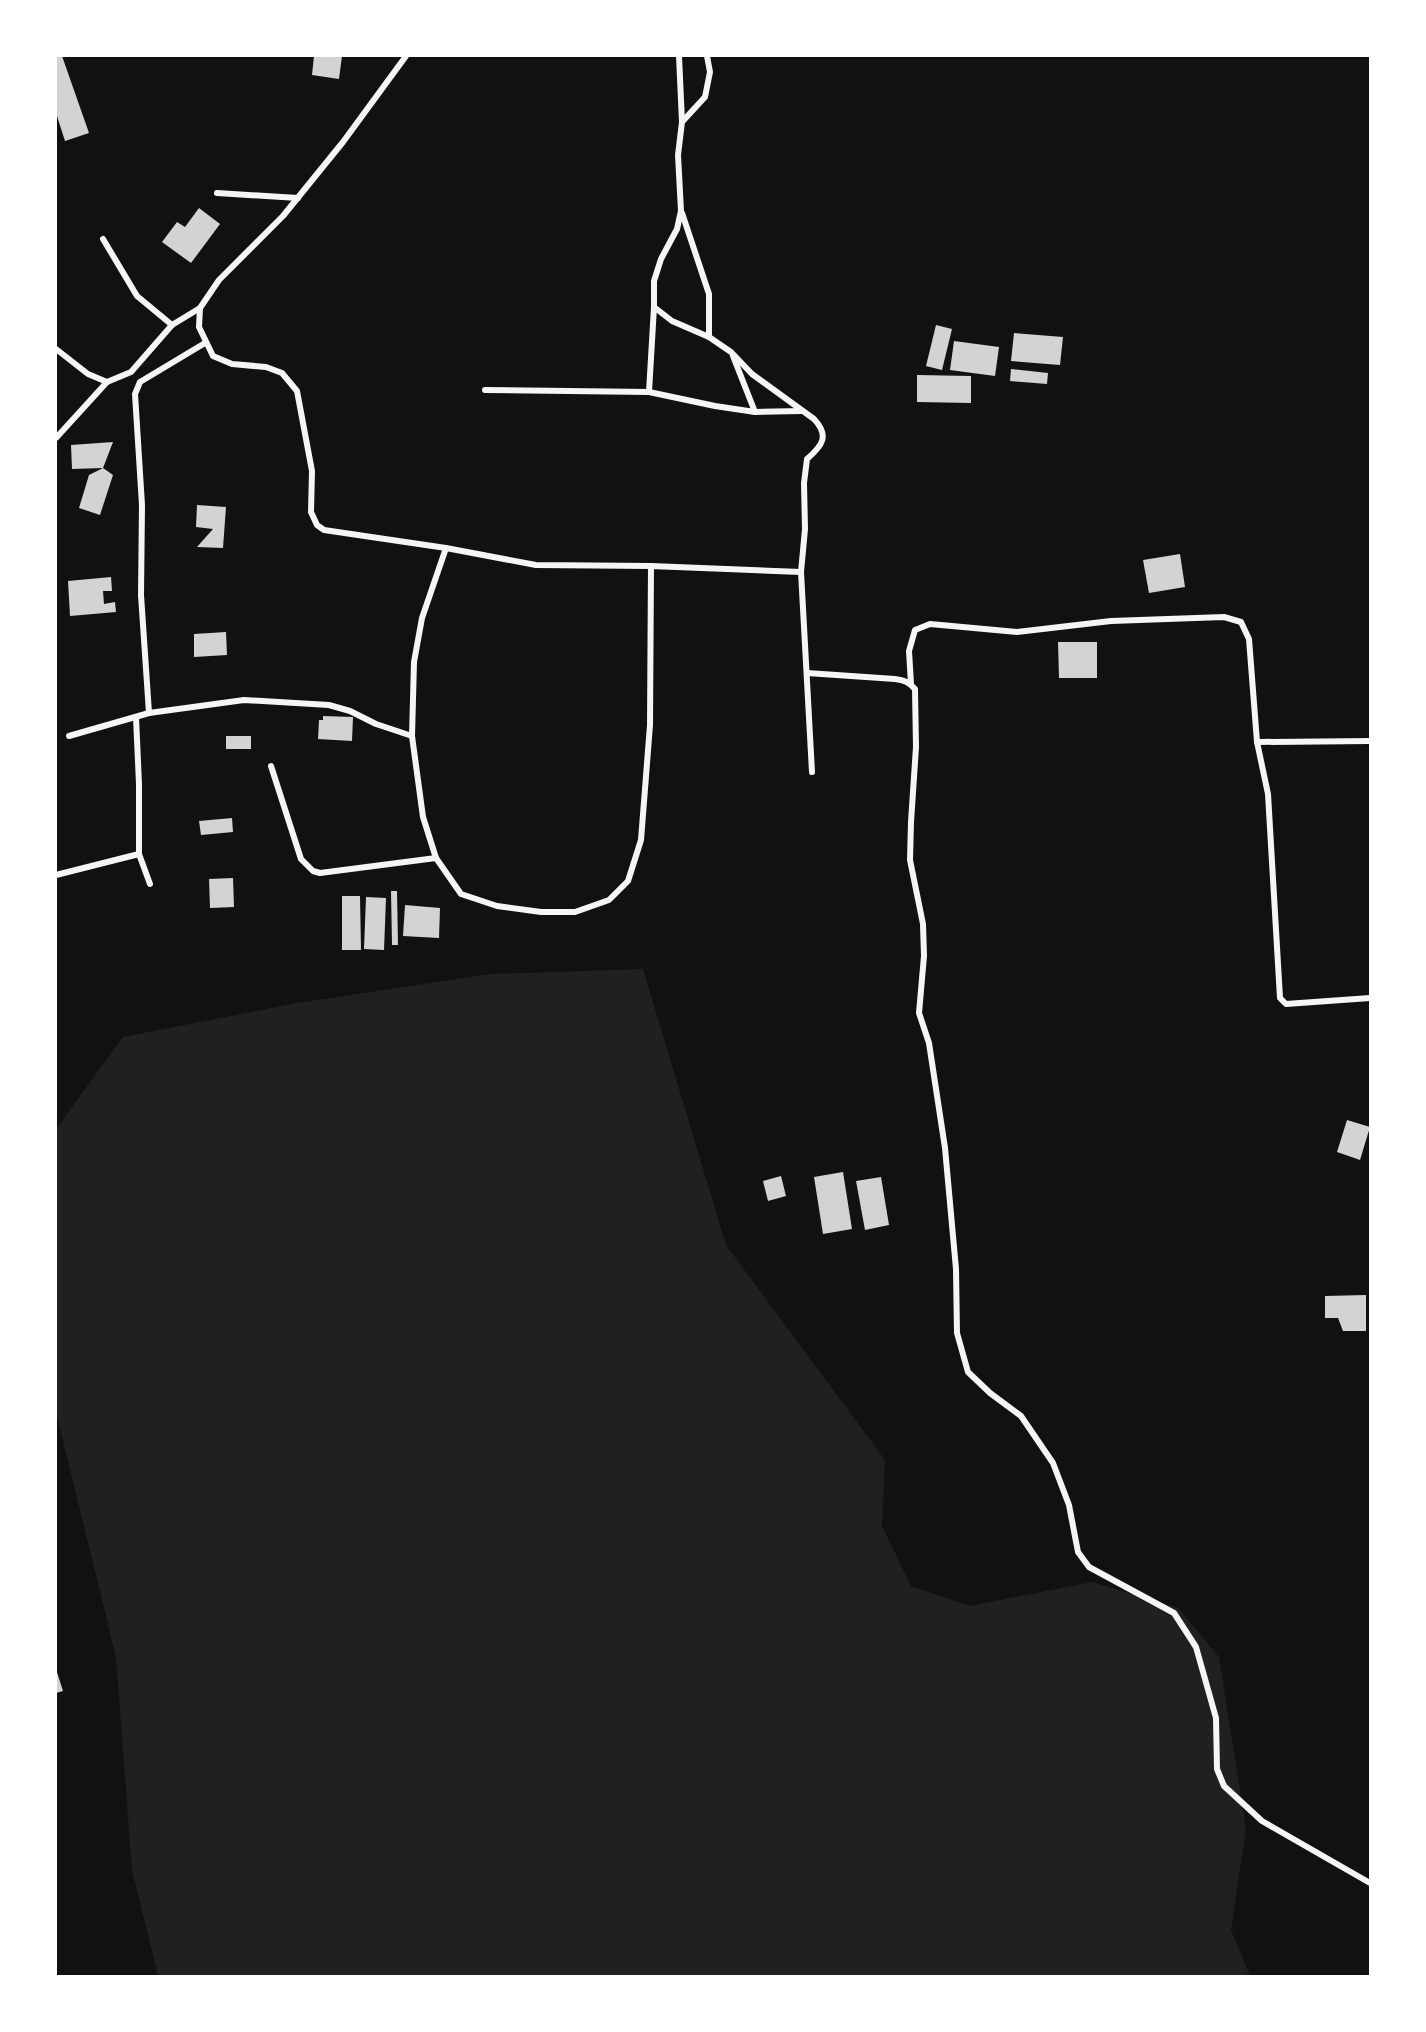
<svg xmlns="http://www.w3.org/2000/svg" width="1426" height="2032" font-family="'Titillium Web',sans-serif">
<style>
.green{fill:#202020}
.building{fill:#d3d3d3}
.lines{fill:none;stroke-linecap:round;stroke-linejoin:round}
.minor{stroke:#f5f5f5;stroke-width:6}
</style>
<rect width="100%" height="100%" fill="#111"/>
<path class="green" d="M 643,969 L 726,1245 L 885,1460 L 882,1526 L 911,1586 L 970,1606 L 1092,1582 L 1178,1608 L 1219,1657 L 1246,1829 L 1231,1930 L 1250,1976 L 158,1976 L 132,1870 L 116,1657 L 56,1412 L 56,1129 L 123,1037 L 297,1003 L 490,974 Z"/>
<g class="building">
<path d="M 56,56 L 62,56 L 89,133 L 65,141 L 56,113 Z"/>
<path d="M 314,56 L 342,56 L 339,79 L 312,75 Z"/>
<path d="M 199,208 L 220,224 L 191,263 L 162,242 L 177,222 L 185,227 Z"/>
<path d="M 936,325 L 952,329 L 942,370 L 926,366 Z"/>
<path d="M 1014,333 L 1063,337 L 1060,365 L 1011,361 Z"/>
<path d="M 954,341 L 999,347 L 995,376 L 950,370 Z"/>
<path d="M 1011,369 L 1048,373 L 1047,384 L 1010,381 Z"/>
<path d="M 917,375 L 971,376 L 971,403 L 917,402 Z"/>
<path d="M 113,442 L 103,468 L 72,469 L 71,445 Z"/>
<path d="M 103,468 L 113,475 L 100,515 L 79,508 L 89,475 Z"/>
<path d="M 197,505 L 226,507 L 223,548 L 197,547 L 213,529 L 196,527 Z"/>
<path d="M 1180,554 L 1185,587 L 1149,593 L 1143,560 Z"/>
<path d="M 111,577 L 112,591 L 103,591 L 104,604 L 115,602 L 116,612 L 70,616 L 68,581 Z"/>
<path d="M 226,632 L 227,655 L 194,657 L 194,634 Z"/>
<path d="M 1058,642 L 1097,642 L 1097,678 L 1059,678 Z"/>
<path d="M 323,716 L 353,717 L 352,741 L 318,739 L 319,720 L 323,720 Z"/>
<rect x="226" y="736" width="25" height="13"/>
<path d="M 232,818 L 233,832 L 201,835 L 199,821 Z"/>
<path d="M 233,878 L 234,907 L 210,908 L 209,879 Z"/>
<path d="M 391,891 L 397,891 L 398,945 L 392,945 Z"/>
<path d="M 342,896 L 360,896 L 361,950 L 342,950 Z"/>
<path d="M 366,897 L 386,898 L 384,950 L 364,949 Z"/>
<path d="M 405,905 L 440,908 L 439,938 L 403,936 Z"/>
<path d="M 1347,1120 L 1370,1127 L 1360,1160 L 1337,1152 Z"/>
<path d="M 843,1172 L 852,1229 L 823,1234 L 814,1177 Z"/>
<path d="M 781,1176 L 786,1196 L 768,1201 L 763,1181 Z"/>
<path d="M 881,1177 L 889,1225 L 865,1230 L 856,1181 Z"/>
<path d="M 1366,1295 L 1366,1331 L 1343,1331 L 1338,1318 L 1325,1318 L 1325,1296 Z"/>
<path d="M 56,1669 L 63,1691 L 56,1693 Z"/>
</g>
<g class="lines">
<g class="minor">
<path d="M 406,56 L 343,142 L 283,216 L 219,280 L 200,308 L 199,327 L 213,356 L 232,364 L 266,367 L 282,373 L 297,391 L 312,471 L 311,512 L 317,525 L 324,530 L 446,548 L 536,565 L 651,566 L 801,572"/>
<path d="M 679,56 L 682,122"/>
<path d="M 707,56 L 710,72 L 705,97 L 682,122 L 678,155 L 681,211 L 677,229 L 661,259 L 654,281 L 654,307 L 672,321 L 709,337 L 731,352 L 752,374 L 814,419 C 830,436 822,446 807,459 L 804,483 L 805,529 L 801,572 L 812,772"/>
<path d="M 217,193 L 298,198"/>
<path d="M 682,213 L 709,294 L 709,337"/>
<path d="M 103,239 L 137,296 L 172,325"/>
<path d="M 56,349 L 88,374 L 107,382"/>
<path d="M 733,356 L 755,412"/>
<path d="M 485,390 L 649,392 L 715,406 L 755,412 L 802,411"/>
<path d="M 649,392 L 654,307"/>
<path d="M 56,438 L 107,382 L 131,372 L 172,325 L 200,308"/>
<path d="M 446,548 L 422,618 L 414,662 L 412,736 L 423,817 L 436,858 L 461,894 L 497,906 L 541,912 L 575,912 L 609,900 L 628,881 L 641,840 L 650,725 L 651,566"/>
<path d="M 807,673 L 895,679 C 904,680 909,682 915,689 L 916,747 L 911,822 L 910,860 L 923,924 L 924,956 L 919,1013 L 929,1043 L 945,1148 L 956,1269 L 957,1333 L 968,1372 L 990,1393 L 1021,1416 L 1053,1463 L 1069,1505 L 1078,1552 L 1089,1567 L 1174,1613 L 1196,1647 L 1216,1718 L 1217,1769 L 1224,1786 L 1262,1821 L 1370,1883"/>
<path d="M 911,684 L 909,651 L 915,630 L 930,624 L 1017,632 L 1111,621 L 1224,617 L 1241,622 L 1249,639 L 1257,742 L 1268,794 L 1280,998 L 1286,1004 L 1370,998"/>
<path d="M 149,713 L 141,595 L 142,505 L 135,394 L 140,382 L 205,343"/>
<path d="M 136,717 L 139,784 L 139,854 L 150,884"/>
<path d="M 69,736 L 149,713 L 244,700 L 329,705 L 350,711 L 376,724 L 412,736"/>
<path d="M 1257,742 L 1370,741"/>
<path d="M 271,766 L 301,859 L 313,871 L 320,873 L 436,858"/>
<path d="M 56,875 L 139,854"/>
</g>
</g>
<rect width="1426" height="2032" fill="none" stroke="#ffffff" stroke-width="114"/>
</svg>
